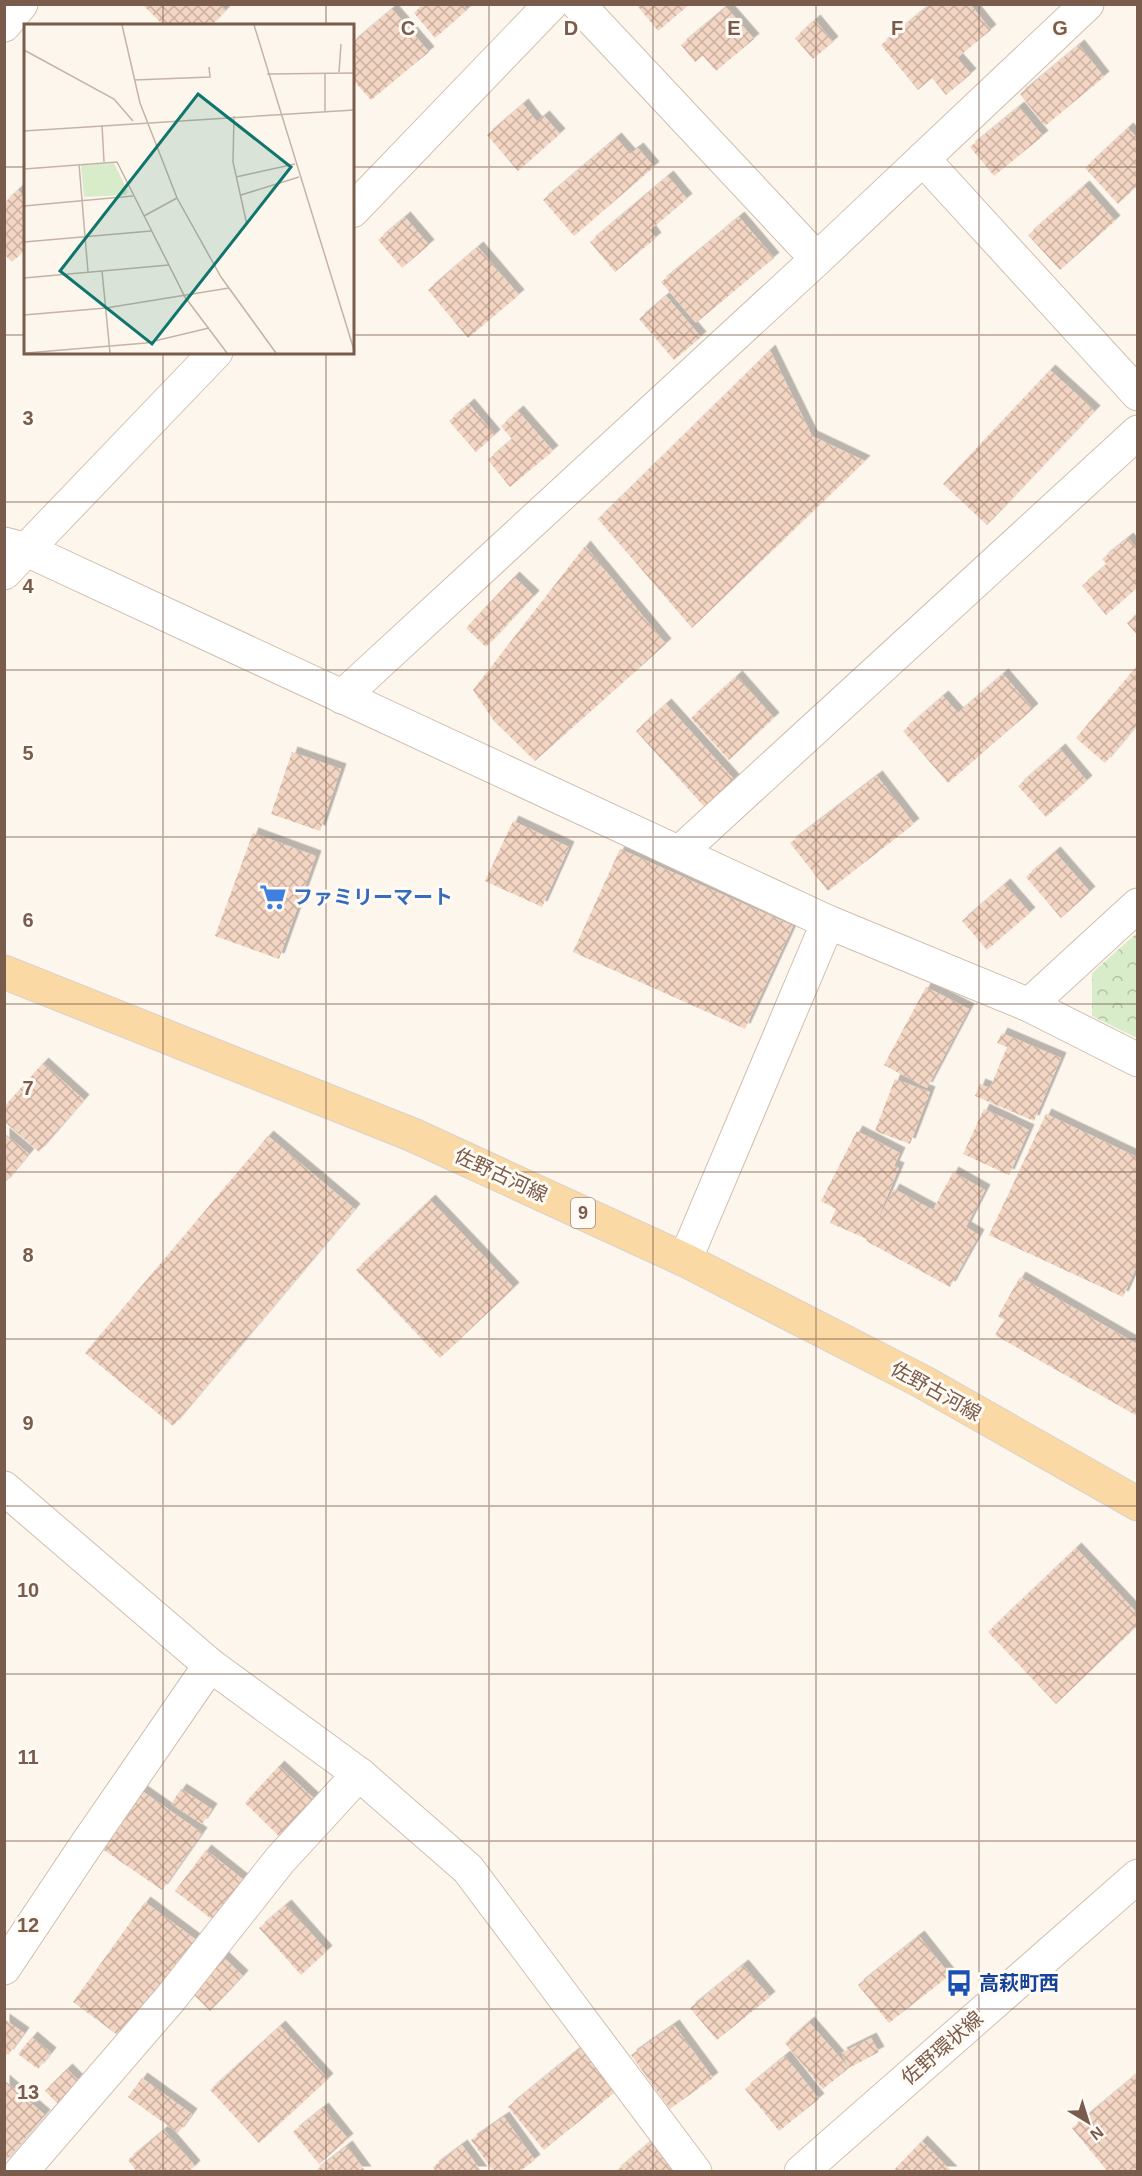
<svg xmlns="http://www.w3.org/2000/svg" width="1142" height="2176" font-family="Arial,'Noto Sans JP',sans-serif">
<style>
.park{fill:url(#park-crowns)}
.building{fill:url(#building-cross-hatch);filter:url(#shadow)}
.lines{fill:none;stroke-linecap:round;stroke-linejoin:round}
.street-casing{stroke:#d1beb0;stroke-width:35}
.secondary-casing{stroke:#d6c0b0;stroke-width:35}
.primary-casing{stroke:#dad1cd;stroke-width:35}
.street{stroke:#fff;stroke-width:33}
.secondary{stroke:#fff;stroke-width:33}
.primary{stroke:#fbd9a5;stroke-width:33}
.grid{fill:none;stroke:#7a5c4d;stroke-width:1.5;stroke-opacity:0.55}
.labels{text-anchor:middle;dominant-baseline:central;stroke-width:6;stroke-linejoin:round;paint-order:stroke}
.shield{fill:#fffaf3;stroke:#a28b7f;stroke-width:1.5}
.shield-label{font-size:18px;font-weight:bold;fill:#7a5c4d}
.shop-label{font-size:20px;font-weight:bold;fill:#366cbe;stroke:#fffaf3;text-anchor:start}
.street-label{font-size:20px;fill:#7a5c4d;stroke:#fffaf3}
.transit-label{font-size:20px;font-weight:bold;fill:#164399;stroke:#fffaf3;text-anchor:start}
.inset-road{fill:none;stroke:#c5b3a7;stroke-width:1.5}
.view{fill:#0f766e;fill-opacity:0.15;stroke:#0f766e;stroke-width:3}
.inset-edge{fill:none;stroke:#7a5c4d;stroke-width:3}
.grid-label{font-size:20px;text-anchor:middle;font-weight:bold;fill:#7a5c4d;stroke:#fffaf3;stroke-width:6;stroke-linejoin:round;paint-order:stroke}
</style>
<defs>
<pattern id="park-crowns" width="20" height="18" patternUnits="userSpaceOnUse" patternTransform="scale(1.5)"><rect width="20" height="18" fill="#d8ecc9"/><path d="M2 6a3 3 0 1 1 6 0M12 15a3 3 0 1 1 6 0" fill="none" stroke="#b4c2a5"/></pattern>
<pattern id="building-cross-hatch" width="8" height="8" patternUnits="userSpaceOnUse" patternTransform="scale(1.5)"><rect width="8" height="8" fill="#f3d5c3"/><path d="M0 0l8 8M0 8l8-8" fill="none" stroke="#cab0a1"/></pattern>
<filter id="shadow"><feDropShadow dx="5.5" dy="-5.5" stdDeviation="0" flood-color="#0004"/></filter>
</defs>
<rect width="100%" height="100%" fill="#fdf6ec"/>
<path class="park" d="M 1137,933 L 1137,1038 L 1092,1016 L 1092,973 Z"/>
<g class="building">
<path d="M 423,4 L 463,4 L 467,10 L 435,38 L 414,13 Z"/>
<path d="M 636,4 L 690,4 L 658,31 Z"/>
<path d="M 931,4 L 970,4 L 991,30 L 957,58 L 971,74 L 946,95 L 932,78 L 918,90 L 881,45 Z"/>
<path d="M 143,5 L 220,5 L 226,10 L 211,26 L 164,26 Z"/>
<path d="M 726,7 L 754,39 L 716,71 L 703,56 L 695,62 L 681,45 Z"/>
<path d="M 392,9 L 429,52 L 371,100 L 352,79 L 352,43 Z"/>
<path d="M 815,20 L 833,42 L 813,59 L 795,38 Z"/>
<path d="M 1079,45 L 1104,77 L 1045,126 L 1020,94 Z"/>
<path d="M 523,104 L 537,122 L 544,116 L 560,134 L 518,171 L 487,135 Z"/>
<path d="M 1019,107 L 1043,136 L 994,176 L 970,147 Z"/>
<path d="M 1128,128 L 1137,138 L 1137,186 L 1118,204 L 1085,168 Z"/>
<path d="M 616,138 L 630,154 L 638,148 L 654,167 L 574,236 L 543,200 Z"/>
<path d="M 668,176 L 687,199 L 650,230 L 656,238 L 615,272 L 590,242 Z"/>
<path d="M 1084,186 L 1115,221 L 1060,270 L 1028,235 Z"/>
<path d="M 18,190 L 26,198 L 26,249 L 12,262 L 4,254 L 4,203 Z"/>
<path d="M 405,217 L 429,245 L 402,268 L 378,240 Z"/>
<path d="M 739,217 L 774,258 L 696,323 L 661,282 Z"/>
<path d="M 478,247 L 519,295 L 468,338 L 428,290 Z"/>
<path d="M 666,296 L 701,337 L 674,360 L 639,319 Z"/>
<path d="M 770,350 L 812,436 L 865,461 L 692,628 L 598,519 Z"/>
<path d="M 1050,370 L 1095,411 L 987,525 L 943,484 Z"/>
<path d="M 469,404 L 495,435 L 476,452 L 449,421 Z"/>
<path d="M 518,411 L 553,451 L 510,487 L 488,460 L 512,439 L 501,426 Z"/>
<path d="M 1128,538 L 1137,549 L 1137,588 L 1106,615 L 1082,586 L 1107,564 L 1102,559 Z"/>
<path d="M 585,546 L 666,644 L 535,761 L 494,721 L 473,690 Z"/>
<path d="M 514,577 L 534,596 L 486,647 L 466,628 Z"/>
<path d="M 1137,614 L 1137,635 L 1127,623 Z"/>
<path d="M 1137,666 L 1137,725 L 1105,763 L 1076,738 Z"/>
<path d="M 1003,674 L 1033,709 L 948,783 L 903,731 L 943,696 L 958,713 Z"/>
<path d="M 737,676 L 774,718 L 729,760 L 691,718 Z"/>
<path d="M 666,704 L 739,785 L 709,812 L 636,731 Z"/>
<path d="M 1060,749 L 1087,781 L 1046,817 L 1018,786 Z"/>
<path d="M 292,752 L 341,769 L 320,831 L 271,814 Z"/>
<path d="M 877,776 L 914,824 L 828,891 L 790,843 Z"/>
<path d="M 513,821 L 569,847 L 542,907 L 485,881 Z"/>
<path d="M 253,833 L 316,856 L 279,959 L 215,936 Z"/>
<path d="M 620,849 L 793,926 L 745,1029 L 573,952 Z"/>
<path d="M 1055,852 L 1090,892 L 1061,918 L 1026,877 Z"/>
<path d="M 1005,884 L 1030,913 L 987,950 L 962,921 Z"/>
<path d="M 926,987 L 969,1009 L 927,1088 L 884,1065 Z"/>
<path d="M 1002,1033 L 1061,1058 L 1034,1121 L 975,1096 L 980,1084 L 990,1088 L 1007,1047 L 997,1043 Z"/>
<path d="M 43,1063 L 84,1100 L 39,1152 L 4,1121 L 4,1107 Z"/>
<path d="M 895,1079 L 930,1092 L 910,1144 L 875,1131 Z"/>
<path d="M 984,1109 L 1029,1130 L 1009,1175 L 963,1154 Z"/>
<path d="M 1046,1114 L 1137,1157 L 1137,1266 L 1123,1297 L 989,1235 Z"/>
<path d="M 857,1131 L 900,1153 L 894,1166 L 899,1168 L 875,1225 L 894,1189 L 933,1210 L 953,1172 L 985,1190 L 966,1227 L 979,1235 L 950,1287 L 866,1241 L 867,1239 L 830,1223 L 836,1209 L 821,1201 Z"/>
<path d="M 4,1133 L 29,1154 L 4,1184 Z"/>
<path d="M 268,1136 L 355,1209 L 173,1426 L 85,1353 Z"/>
<path d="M 430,1200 L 514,1288 L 440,1358 L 356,1270 Z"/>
<path d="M 1020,1277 L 1137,1344 L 1137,1416 L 995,1335 L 1004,1320 L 998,1316 Z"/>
<path d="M 1076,1548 L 1137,1613 L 1137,1626 L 1056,1704 L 988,1632 Z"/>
<path d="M 279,1766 L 321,1805 L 286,1843 L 245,1803 Z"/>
<path d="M 135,1786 L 202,1833 L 162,1890 L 95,1844 Z"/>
<path d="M 181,1789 L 212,1809 L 202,1824 L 171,1804 Z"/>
<path d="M 206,1850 L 250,1885 L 218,1924 L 175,1891 Z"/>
<path d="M 145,1902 L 199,1942 L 127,2042 L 73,2002 Z"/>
<path d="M 286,1905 L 327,1951 L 301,1975 L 259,1928 Z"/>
<path d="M 919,1936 L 950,1975 L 889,2023 L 858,1985 Z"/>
<path d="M 219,1953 L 243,1976 L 210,2011 L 187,1988 Z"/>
<path d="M 743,1965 L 770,1997 L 717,2040 L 690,2008 Z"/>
<path d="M 4,2019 L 24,2033 L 8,2055 L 4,2053 Z"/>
<path d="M 809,2022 L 849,2068 L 823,2089 L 785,2043 Z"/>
<path d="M 674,2025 L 713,2078 L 670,2109 L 631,2055 Z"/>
<path d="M 280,2026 L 328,2079 L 259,2143 L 210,2090 Z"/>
<path d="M 32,2037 L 51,2053 L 38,2069 L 18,2054 Z"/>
<path d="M 871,2038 L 879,2052 L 849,2068 L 841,2053 Z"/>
<path d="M 584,2045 L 620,2088 L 544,2150 L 508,2107 Z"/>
<path d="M 785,2056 L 819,2099 L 779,2131 L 745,2089 Z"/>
<path d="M 67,2069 L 88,2090 L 66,2112 L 45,2091 Z"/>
<path d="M 1137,2074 L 1137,2172 L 1108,2172 L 1072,2128 Z"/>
<path d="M 142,2078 L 192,2114 L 178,2133 L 128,2097 Z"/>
<path d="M 4,2080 L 45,2115 L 4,2163 Z"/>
<path d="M 323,2108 L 348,2139 L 319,2164 L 293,2132 Z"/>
<path d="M 504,2117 L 535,2160 L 519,2172 L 494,2172 L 471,2140 Z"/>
<path d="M 164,2130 L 195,2166 L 189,2172 L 137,2172 L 128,2160 Z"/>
<path d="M 657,2136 L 682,2172 L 615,2172 Z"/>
<path d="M 922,2141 L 952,2172 L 892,2172 Z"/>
<path d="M 462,2145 L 482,2172 L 436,2172 L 433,2167 Z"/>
<path d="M 347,2146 L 366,2172 L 314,2172 Z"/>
</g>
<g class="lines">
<defs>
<g id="street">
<path d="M 578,4 L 817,259"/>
<path d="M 4,25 L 21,4"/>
<path d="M 923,159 L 1138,394"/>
<path d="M 4,544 L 27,550 L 828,922 L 1029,1005 L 1138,1060"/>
<path d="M 342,697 L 817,259 L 1087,4"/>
<path d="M 680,852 L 1138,432"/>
<path d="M 1029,1005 L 1138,905"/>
<path d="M 685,1260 L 828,922"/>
<path d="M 4,1488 L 210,1665 L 359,1774 L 468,1869 L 695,2172"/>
<path d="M 4,1968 L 82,1851 L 210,1665"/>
<path d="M 21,2172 L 170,1999 L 280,1860 L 359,1774"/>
</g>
<g id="secondary">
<path d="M 352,211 L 551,4"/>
<path d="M 4,573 L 216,352"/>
<path d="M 801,2172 L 1138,1876"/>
</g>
<path id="primary" d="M 4,972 L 413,1135 L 685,1260 L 923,1382 L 1138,1504"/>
</defs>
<use href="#street" class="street-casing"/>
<use href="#secondary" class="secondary-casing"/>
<use href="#primary" class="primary-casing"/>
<use href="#street" class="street"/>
<use href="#secondary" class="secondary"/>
<use href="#primary" class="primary"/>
</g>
<path class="grid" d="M 163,4 L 163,26M 326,4 L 326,26M 489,4 L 489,2172M 653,4 L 653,2172M 816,4 L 816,2172M 979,4 L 979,2172M 4,167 L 26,167M 352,167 L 1138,167M 4,335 L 26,335M 352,335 L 1138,335M 163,352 L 163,2172M 326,352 L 326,2172M 4,502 L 1138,502M 4,670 L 1138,670M 4,837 L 1138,837M 4,1004 L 1138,1004M 4,1172 L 1138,1172M 4,1339 L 1138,1339M 4,1506 L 1138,1506M 4,1674 L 1138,1674M 4,1841 L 1138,1841M 4,2009 L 1138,2009"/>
<defs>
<symbol id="supermarket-bare" viewBox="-9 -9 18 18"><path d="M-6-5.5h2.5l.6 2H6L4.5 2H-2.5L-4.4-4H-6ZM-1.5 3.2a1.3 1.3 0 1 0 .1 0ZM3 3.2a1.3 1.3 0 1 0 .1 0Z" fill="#3f7fe0" stroke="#fffaf3" stroke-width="2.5" paint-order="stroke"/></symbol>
<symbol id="bus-bare" viewBox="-9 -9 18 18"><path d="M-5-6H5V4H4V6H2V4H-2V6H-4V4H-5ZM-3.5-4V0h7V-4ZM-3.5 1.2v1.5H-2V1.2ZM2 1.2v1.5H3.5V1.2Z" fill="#1a4fb4" stroke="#fffaf3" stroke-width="2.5" paint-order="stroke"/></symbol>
</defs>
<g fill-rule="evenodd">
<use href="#supermarket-bare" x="254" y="878" width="38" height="38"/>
<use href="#bus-bare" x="940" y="1964" width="38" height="38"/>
</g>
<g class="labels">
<rect class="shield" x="571" y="1198" width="24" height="30" rx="4.5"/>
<g class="shield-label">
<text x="583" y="1213">9</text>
</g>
<g class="shop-label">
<text x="293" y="897">ファミリーマート</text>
</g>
<g class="street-label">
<text transform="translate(501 1175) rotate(25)">佐野古河線</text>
<text transform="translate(936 1391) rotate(29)">佐野古河線</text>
<text transform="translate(942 2048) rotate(-41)">佐野環状線</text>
</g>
<g class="transit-label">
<text x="979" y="1983">高萩町西</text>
</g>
</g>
<g transform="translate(24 24)">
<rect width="330" height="330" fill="#fdf6ec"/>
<path d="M 90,139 L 104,168 L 101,171 L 60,173 L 57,141 Z" fill="#d8ecc9"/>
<path class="inset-road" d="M 98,1 L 116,79 L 153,174 L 197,253 L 252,329M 230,1 L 330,326M 0,26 L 90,75 L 109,97M 315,48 L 317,20M 301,49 L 301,87M 243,50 L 330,49M 110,56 L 186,53 L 185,43M 210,92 L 209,138 L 223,201M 78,101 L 80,138M 0,107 L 330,86M 55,140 L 64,248M 0,145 L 93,138 L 161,273 L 203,329M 212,153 L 271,140M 217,171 L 275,153M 0,182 L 109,172M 120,192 L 153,174M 0,218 L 127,207M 78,247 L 86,329M 0,254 L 145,241M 0,291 L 82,284 L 205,264M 2,329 L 122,319 L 185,304"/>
<path class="view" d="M 174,70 L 267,143 L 128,320 L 36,247 Z"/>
<rect width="330" height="330" class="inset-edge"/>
</g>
<g class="grid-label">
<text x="408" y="35">C</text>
<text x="571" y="35">D</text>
<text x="734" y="35">E</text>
<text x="897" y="35">F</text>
<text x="1060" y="35">G</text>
<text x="28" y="425">3</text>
<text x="28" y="593">4</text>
<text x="28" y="760">5</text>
<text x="28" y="927">6</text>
<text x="28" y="1095">7</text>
<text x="28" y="1262">8</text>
<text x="28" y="1430">9</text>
<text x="28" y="1597">10</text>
<text x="28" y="1764">11</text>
<text x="28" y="1932">12</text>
<text x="28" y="2099">13</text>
</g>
<rect width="1142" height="2176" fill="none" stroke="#7a5c4d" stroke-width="12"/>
<g transform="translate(1088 2122) rotate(142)" stroke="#fffaf3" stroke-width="4.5" paint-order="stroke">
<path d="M0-4.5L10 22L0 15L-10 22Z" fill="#7a5c4d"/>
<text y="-9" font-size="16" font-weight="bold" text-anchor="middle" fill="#7a5c4d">N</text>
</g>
</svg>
